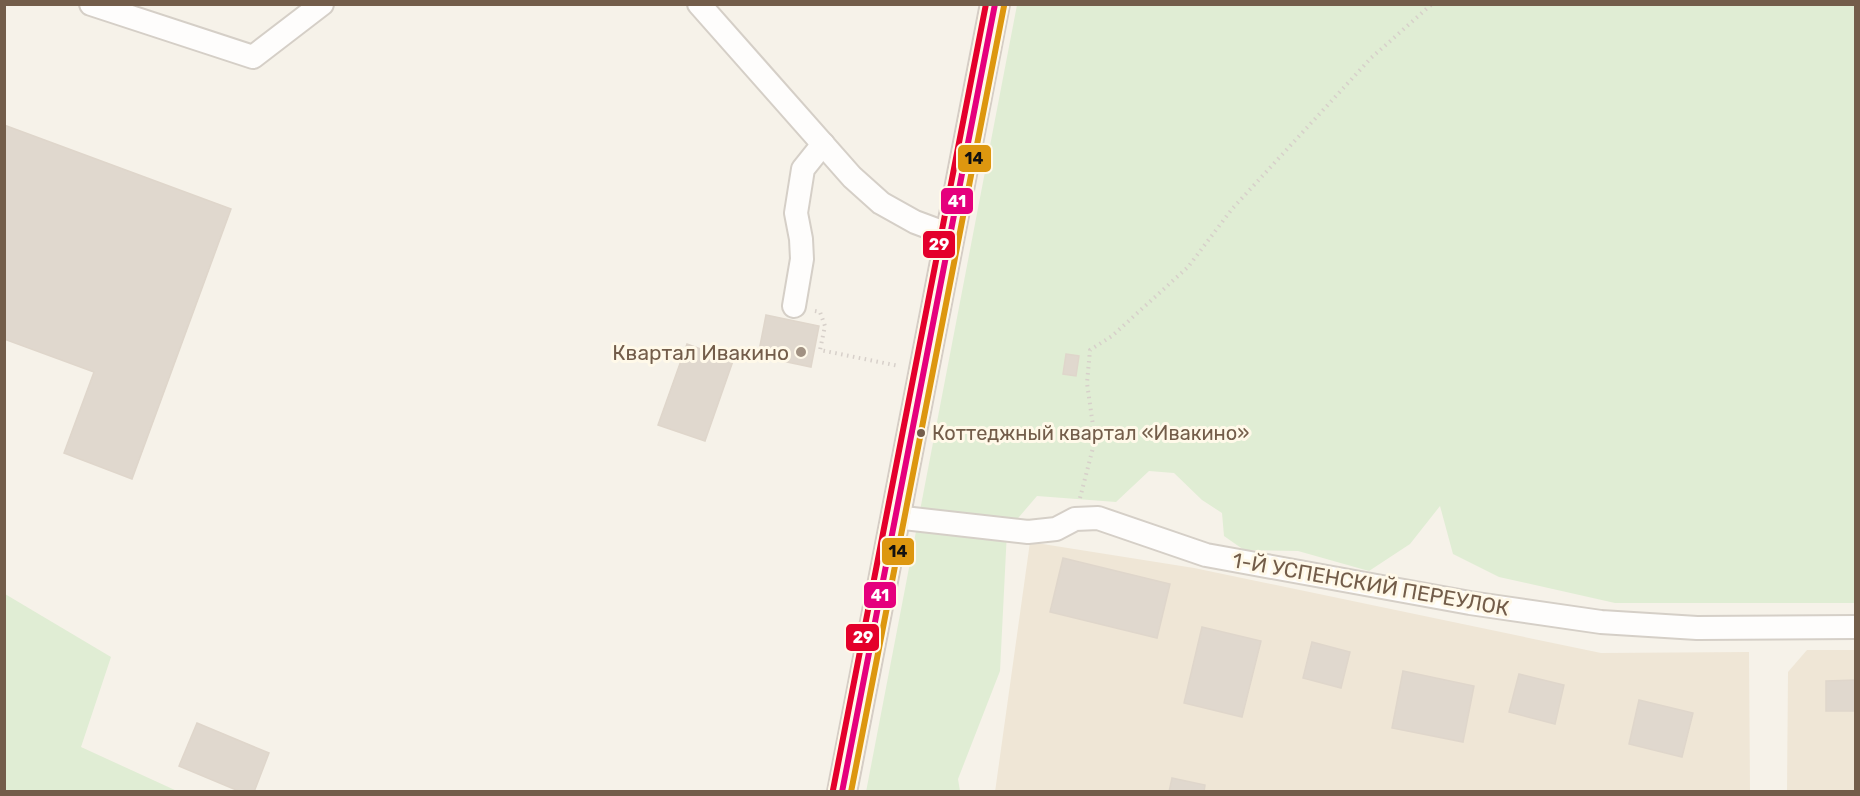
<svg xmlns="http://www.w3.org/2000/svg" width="1860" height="796" font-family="Rubik,sans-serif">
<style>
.residential{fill:#efe6d6}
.green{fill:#e0edd4}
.building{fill:#e0d8ce;stroke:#dfd6cb;stroke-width:1.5}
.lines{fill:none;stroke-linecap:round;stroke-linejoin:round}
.minor-casing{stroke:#d5cfc7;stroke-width:26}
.major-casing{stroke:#d5cdc5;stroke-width:32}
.path{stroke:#d7d0ca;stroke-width:4;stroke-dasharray:1.5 4.5;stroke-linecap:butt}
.minor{stroke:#fefdfc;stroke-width:22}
.major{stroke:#f2eee4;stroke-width:28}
.bus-1-casing{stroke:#fff9e9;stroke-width:10}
.bus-2-casing{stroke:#fff9e9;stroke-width:10}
.bus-3-casing{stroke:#fff9e9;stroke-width:10}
.bus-1{stroke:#e5007d;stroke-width:6}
.bus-2{stroke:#dd970f;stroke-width:6}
.bus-3{stroke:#e4002b;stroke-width:6}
.poi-dot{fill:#a19182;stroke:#fff9e9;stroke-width:2}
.bus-dot{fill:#735d4a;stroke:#fff9e9;stroke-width:2}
.labels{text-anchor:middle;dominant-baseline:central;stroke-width:6;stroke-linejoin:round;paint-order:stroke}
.bus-label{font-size:20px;fill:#735d4a;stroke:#fff9e9;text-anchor:start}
.poi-label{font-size:21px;fill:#735d4a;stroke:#fff9e9;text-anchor:end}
.street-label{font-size:21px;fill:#735d4a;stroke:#fff9e9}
.line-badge{stroke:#fff9e9;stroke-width:2}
.badge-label{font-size:16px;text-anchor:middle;font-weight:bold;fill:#fff}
.pale-badge-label{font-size:16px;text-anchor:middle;font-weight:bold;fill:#111}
</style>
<rect width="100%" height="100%" fill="#f6f2e9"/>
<g class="residential">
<path d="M 1030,542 L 1194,568 L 1601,653 L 1749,652 L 1750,791 L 995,792 Z"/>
<path d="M 1807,650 L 1855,650 L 1855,791 L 1787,792 L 1788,672 Z"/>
</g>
<g class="green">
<path d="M 1017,5 L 1855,5 L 1855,603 L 1615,603 L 1499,577 L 1453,554 L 1440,506 L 1410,544 L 1369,571 L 1298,551 L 1244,550 L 1224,536 L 1222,513 L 1202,500 L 1174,473 L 1149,471 L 1116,502 L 1037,496 L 1007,531 L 1000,671 L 958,779 L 960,791 L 866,792 Z"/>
<path d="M 5,594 L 111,657 L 81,747 L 177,791 L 5,791 Z"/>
</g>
<g class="building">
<path d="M 4,125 L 231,209 L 132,479 L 64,453 L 94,372 L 4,339 Z"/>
<path d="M 766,315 L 819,326 L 811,367 L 758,356 Z"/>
<path d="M 687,344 L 733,361 L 705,441 L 658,425 Z"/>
<path d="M 1066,354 L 1079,356 L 1076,376 L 1063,374 Z"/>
<path d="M 1063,558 L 1170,584 L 1157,638 L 1050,612 Z"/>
<path d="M 1202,627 L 1261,641 L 1242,717 L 1184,703 Z"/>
<path d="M 1312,642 L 1350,652 L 1341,688 L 1303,678 Z"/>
<path d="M 1403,671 L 1474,686 L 1463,742 L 1392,728 Z"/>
<path d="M 1519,674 L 1564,685 L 1555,724 L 1509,712 Z"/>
<path d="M 1856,680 L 1856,711 L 1826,711 L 1826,681 Z"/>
<path d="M 1639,700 L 1693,713 L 1682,757 L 1629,744 Z"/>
<path d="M 197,723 L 269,753 L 254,792 L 241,792 L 179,766 Z"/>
<path d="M 1172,778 L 1205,785 L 1204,792 L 1169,792 Z"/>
</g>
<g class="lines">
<defs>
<g id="minor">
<path d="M 91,4 L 253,57 L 322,4"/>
<path d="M 699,4 L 852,177 L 881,203 L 915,222 L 950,235"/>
<path d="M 794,306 L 802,259 L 801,239 L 796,213 L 803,169 L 823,144"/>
<path d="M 895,517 L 1028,532 L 1056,529 L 1075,519 L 1098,518 L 1206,555 L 1470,603 L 1601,622 L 1697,628 L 1856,627"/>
</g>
<path id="major" d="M 842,792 L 995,4"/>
</defs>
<use href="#minor" class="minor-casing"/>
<use href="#major" class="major-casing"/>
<g class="path">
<path d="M 815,311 L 820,312 L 825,326 L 820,350 L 899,366"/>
<path d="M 1080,498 L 1095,440 L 1087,383 L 1090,350 L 1112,336 L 1188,267 L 1232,209 L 1371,58 L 1432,4"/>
</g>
<use href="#minor" class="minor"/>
<use href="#major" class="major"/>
<defs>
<path id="bus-1" d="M 842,792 L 995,4"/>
<path id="bus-2" d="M 851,792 L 1004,6"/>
<path id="bus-3" d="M 833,790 L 986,4"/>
</defs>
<use href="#bus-1" class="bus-1-casing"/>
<use href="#bus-2" class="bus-2-casing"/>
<use href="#bus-3" class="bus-3-casing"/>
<use href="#bus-1" class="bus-1"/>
<use href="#bus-2" class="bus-2"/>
<use href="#bus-3" class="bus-3"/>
</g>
<circle class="poi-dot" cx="801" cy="352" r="6"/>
<circle class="bus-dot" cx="921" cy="433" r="5"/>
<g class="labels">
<g class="bus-label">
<text x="932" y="433">Коттеджный квартал «Ивакино»</text>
</g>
<g class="poi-label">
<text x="789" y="352">Квартал Ивакино</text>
</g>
<g class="street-label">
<text transform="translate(1371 584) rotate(10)">1-Й УСПЕНСКИЙ ПЕРЕУЛОК</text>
</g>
</g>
<g class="line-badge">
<rect x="957" y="144" width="35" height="29" rx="6" fill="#dd970f"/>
<rect x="940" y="187" width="34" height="28" rx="6" fill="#e5007d"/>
<rect x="922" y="230" width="34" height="29" rx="6" fill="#e4002b"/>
<rect x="881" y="537" width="34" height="29" rx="6" fill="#dd970f"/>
<rect x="863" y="581" width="34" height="28" rx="6" fill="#e5007d"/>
<rect x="845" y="623" width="35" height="29" rx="6" fill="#e4002b"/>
</g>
<g class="badge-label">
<text x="957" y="207">41</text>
<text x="939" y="250">29</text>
<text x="880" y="601">41</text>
<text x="863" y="643">29</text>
</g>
<g class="pale-badge-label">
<text x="974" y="164">14</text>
<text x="898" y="557">14</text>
</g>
<rect width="1860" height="796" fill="none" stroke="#735d4a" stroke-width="12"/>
</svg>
